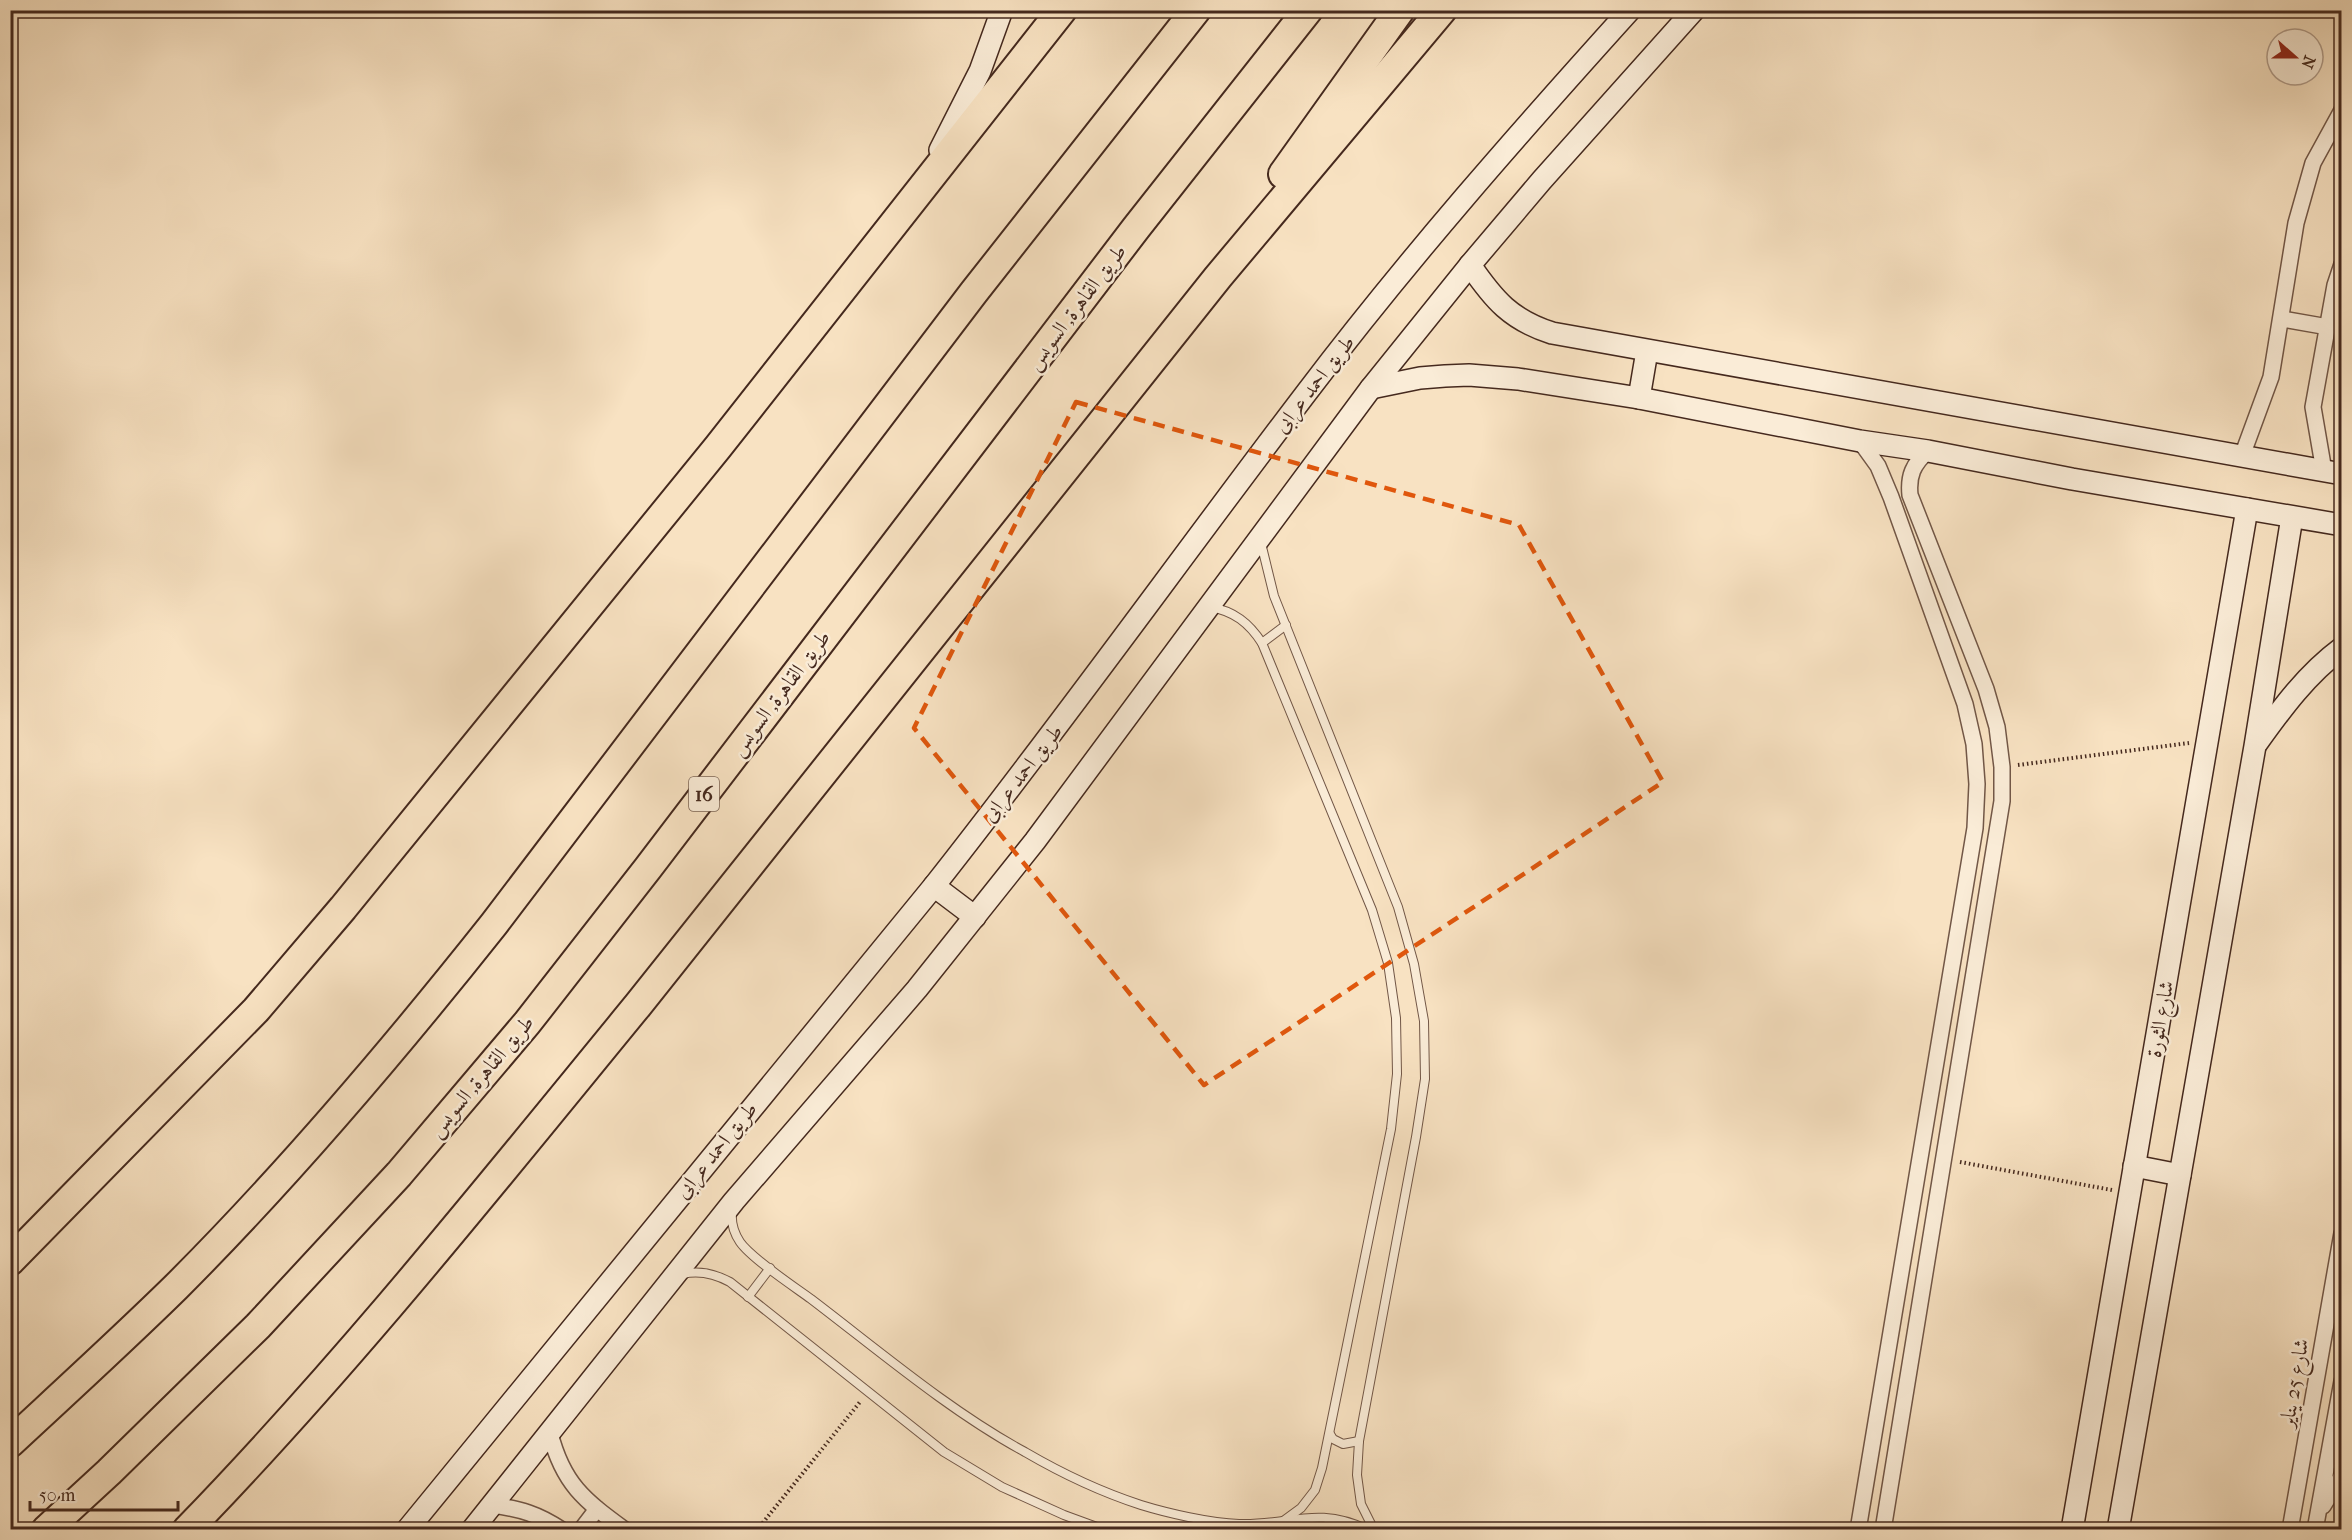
<svg xmlns="http://www.w3.org/2000/svg" width="2352" height="1540" font-family="'IM FELL French Canon',Amiri,serif">
<style>
.lines{fill:none;stroke-linecap:round;stroke-linejoin:round}
.lane-casing{stroke:#725747;stroke-width:10}
.street-casing{stroke:#725747;stroke-width:18}
.secondary-casing{stroke:#45291e;stroke-width:24}
.highway-casing{stroke:#45291e;stroke-width:32}
.path{stroke:#45291e;stroke-width:4;stroke-dasharray:1.5 3;stroke-linecap:butt}
.lane{stroke:#faecd7;stroke-width:8}
.street{stroke:#faecd7;stroke-width:15}
.secondary{stroke:#faecd7;stroke-width:21}
.highway{stroke:#f8e2c2;stroke-width:28}
.marked{fill:none;stroke:#e0570d;stroke-width:4.5;stroke-dasharray:12 8;stroke-linejoin:round}
.labels{text-anchor:middle;dominant-baseline:central;stroke-width:5;stroke-linejoin:round;paint-order:stroke}
.shield{fill:#faecd7;stroke:#7b6456;stroke-width:1.5}
.shield-label{font-size:20px;font-weight:bold;fill:#45291e}
.street-label{font-size:21px;fill:#45291e;stroke:#faecd7}
</style>
<rect width="100%" height="100%" fill="#f8e2c2"/>
<filter id="stains"><feTurbulence type="fractalNoise" baseFrequency=".00333" numOctaves="4"/><feColorMatrix values="0 0 0 0 .2 0 0 0 0 .09 0 0 0 0 .02 0 0 0 .5 -.17"/></filter>
<radialGradient id="worn" r=".72"><stop offset=".6" stop-color="#630" stop-opacity="0"/><stop offset="1" stop-color="#630" stop-opacity=".3"/></radialGradient>
<g class="lines">
<defs>
<g id="lane">
<path d="M 1261,543 L 1274,596 L 1398,907 L 1414,964 L 1424,1021 L 1425,1079 L 1416,1137 L 1359,1441 L 1357,1475 L 1361,1504 L 1374,1530"/>
<path d="M 1210,607 C 1234,611 1249,623 1262,643 L 1372,910 L 1388,963 L 1396,1018 L 1397,1074 L 1391,1129 L 1322,1468 L 1315,1490 L 1301,1508 L 1271,1530"/>
<path d="M 1262,643 L 1286,625"/>
<path d="M 732,1212 C 731,1222 734,1233 740,1242 C 751,1258 793,1286 811,1299 C 878,1350 951,1412 1025,1452 C 1061,1473 1101,1492 1141,1505 C 1167,1513 1210,1523 1239,1524 C 1289,1526 1317,1505 1368,1530"/>
<path d="M 683,1274 C 700,1270 715,1274 730,1282 L 944,1452 L 1002,1487 L 1064,1515 L 1105,1530"/>
<path d="M 748,1297 L 770,1268"/>
<path d="M 1330,1434 L 1333,1439 L 1343,1444 L 1359,1441"/>
</g>
<g id="street">
<path d="M 2282,319 L 2328,327"/>
<path d="M 2242,456 L 2271,377 L 2296,223 L 2313,163 L 2342,110"/>
<path d="M 2324,471 L 2313,407 L 2335,285 L 2342,264"/>
<path d="M 550,1433 C 563,1484 584,1500 625,1530"/>
<path d="M 492,1505 C 521,1509 538,1514 562,1530"/>
<path d="M 2323,1506 L 2342,1475"/>
<path d="M 581,1530 L 597,1509"/>
<path d="M 1858,1530 L 1975,828 L 1977,784 L 1974,744 L 1965,704 L 1891,497 L 1878,466 L 1860,441"/>
<path d="M 1883,1530 L 2002,801 L 2002,767 L 1997,727 L 1986,689 L 1910,495 C 1908,476 1913,464 1928,451"/>
<path d="M 2290,1530 L 2342,1233"/>
<path d="M 2315,1530 L 2342,1381"/>
</g>
<g id="secondary">
<path d="M 940,150 L 980,71 L 1002,10"/>
<path d="M 1470,265 C 1494,300 1511,320 1552,333 L 2342,474"/>
<path d="M 1371,388 L 1420,378 L 1445,376 L 1469,375 L 1518,379 L 1639,398 L 1860,441 L 1928,451 L 2072,479 L 2342,525"/>
<path d="M 1639,398 L 1647,351"/>
<path d="M 2257,743 C 2282,708 2307,674 2342,648"/>
<path d="M 934,886 L 975,917"/>
<path d="M 2134,1166 L 2180,1175"/>
<path d="M 407,1530 L 934,886 C 1062,724 1182,556 1307,392 C 1408,259 1518,134 1630,10"/>
<path d="M 472,1530 L 734,1201 L 917,989 L 1035,841 L 1371,388 L 1470,265 L 1542,180 L 1694,10"/>
<path d="M 2072,1530 L 2247,509"/>
<path d="M 2118,1530 L 2255,746 L 2292,517"/>
</g>
<g id="highway">
<path d="M 1283,174 L 1400,10"/>
<path d="M 10,1261 L 256,1010 L 343,908 L 718,447 L 1062,10"/>
<path d="M 10,1443 C 66,1391 122,1340 176,1287 C 290,1173 394,1050 494,924 L 974,292 L 1196,10"/>
<path d="M 46,1530 L 109,1472 L 258,1326 L 399,1174 L 527,1023 L 648,868 L 1136,228 L 1308,10"/>
<path d="M 187,1530 C 348,1364 492,1183 638,1005 L 1218,277 L 1442,10"/>
</g>
</defs>
<use href="#lane" class="lane-casing"/>
<use href="#street" class="street-casing"/>
<use href="#secondary" class="secondary-casing"/>
<use href="#highway" class="highway-casing"/>
<g class="path">
<path d="M 2018,765 L 2189,743"/>
<path d="M 1960,1162 L 2112,1190"/>
<path d="M 757,1530 L 860,1402"/>
</g>
<use href="#lane" class="lane"/>
<use href="#street" class="street"/>
<use href="#secondary" class="secondary"/>
<use href="#highway" class="highway"/>
</g>
<path class="marked" d="M 1076,402 L 1519,525 L 1663,782 L 1204,1085 L 914,728 Z"/>
<g class="labels">
<rect class="shield" x="689" y="777" width="30" height="34" rx="4.5"/>
<g class="shield-label">
<text x="704" y="794">16</text>
</g>
<g class="street-label">
<text transform="translate(1076 307) rotate(-53)">طريق القاهرة, السويس</text>
<text transform="translate(1314 384) rotate(-52)">طريق احمد عرابى</text>
<text transform="translate(780 693) rotate(-53)">طريق القاهرة, السويس</text>
<text transform="translate(1022 773) rotate(-52)">طريق احمد عرابى</text>
<text transform="translate(2160 1019) rotate(-80)">شارع الثورة</text>
<text transform="translate(481 1076) rotate(-50)">طريق القاهرة, السويس</text>
<text transform="translate(716 1150) rotate(-51)">طريق احمد عرابى</text>
<text transform="translate(2294 1383) rotate(-80)">شارع 25 يناير</text>
</g>
</g>
<rect width="2352" height="1540" fill="none" stroke="#f8e2c2" stroke-width="36"/>
<rect x="12" y="12" width="2328" height="1516" fill="none" stroke="#45291e" stroke-width="3"/>
<rect x="18" y="18" width="2316" height="1504" fill="none" stroke="#45291e" stroke-width="1.5"/>
<g transform="translate(2295 57) rotate(111)"><circle r="28" fill="#faecd7" stroke="#b29e8d" stroke-width="1.5"/>
<path d="M0-4.5L10 22L0 15L-10 22Z" fill="#8f2418"/>
<text y="-9" font-size="16" font-weight="bold" text-anchor="middle" fill="#45291e">N</text>
</g>
<path d="M30 1501v9h148v-9" fill="none" stroke="#45291e" stroke-width="3"/>
<text x="39" y="1501" font-size="18" fill="#45291e" stroke="#faecd7" stroke-width="4.5" paint-order="stroke">50 m</text>
<rect width="100%" height="100%" filter="url(#stains)"/>
<rect width="100%" height="100%" fill="url(#worn)"/>
</svg>
